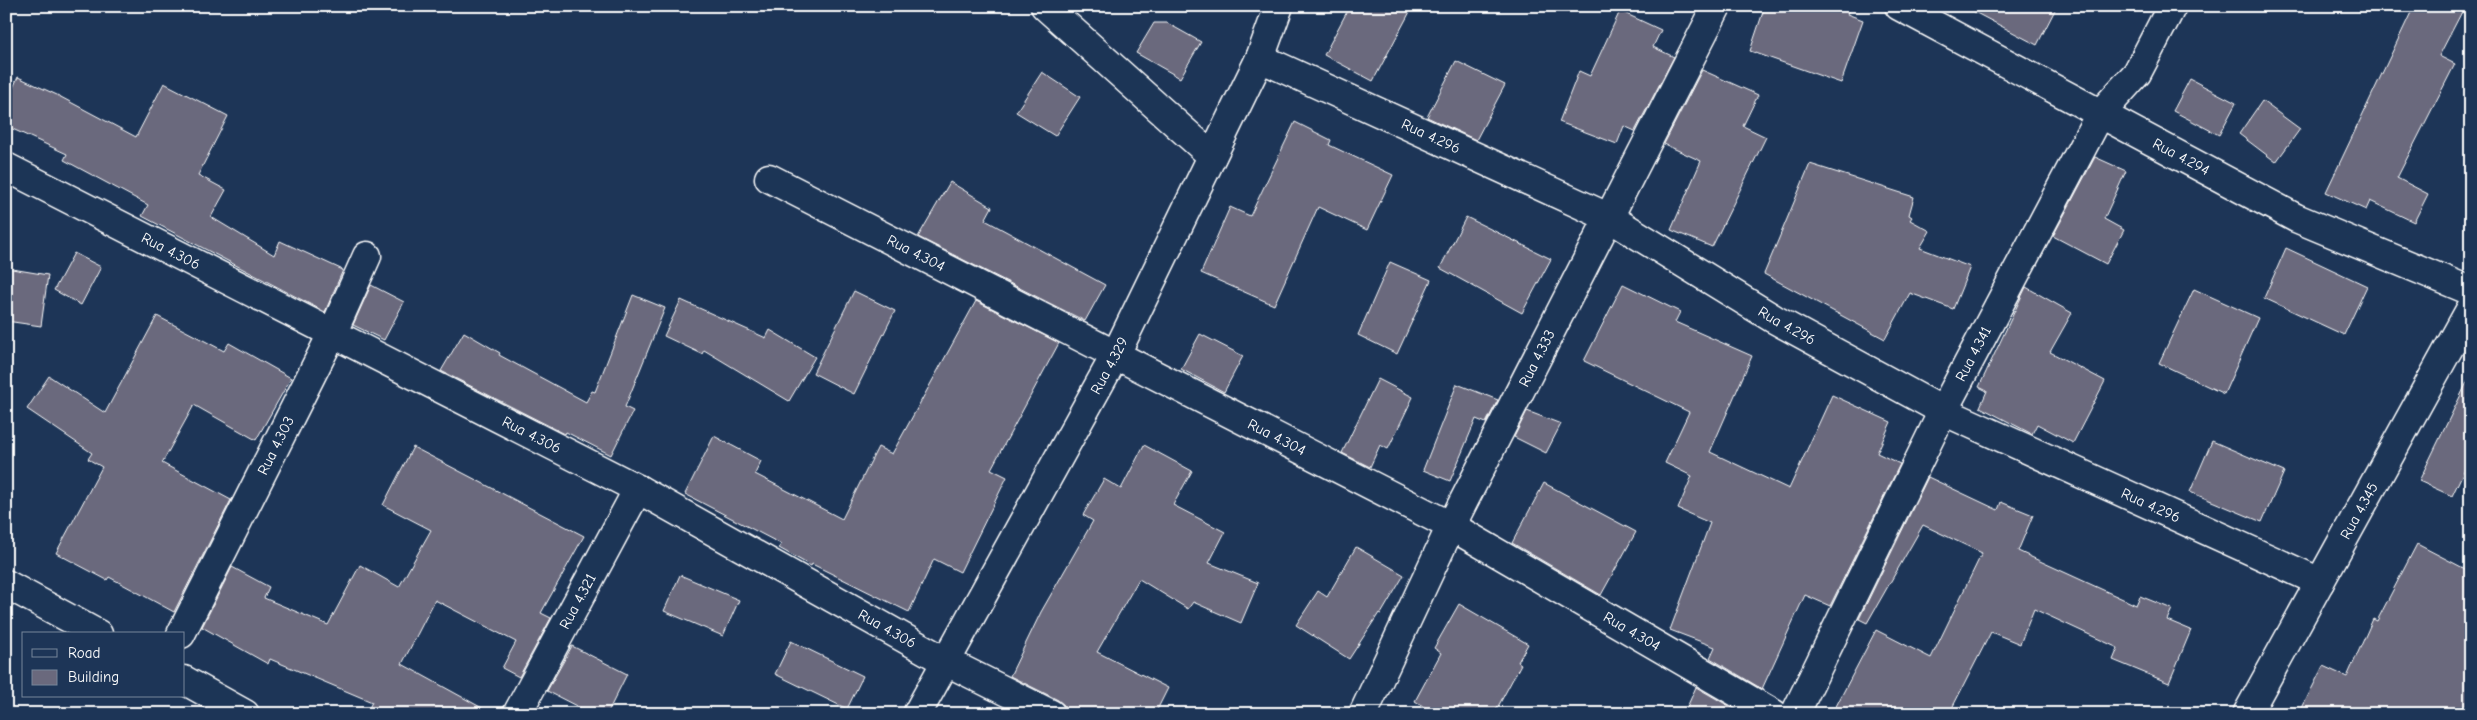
<svg xmlns="http://www.w3.org/2000/svg" width="2477" height="720" font-family="'Comic Neue',sans-serif">
<style>
.building{fill:#6a697d;stroke:#fff}
.lines{fill:none;stroke-linecap:round;stroke-linejoin:round}
.minor-casing{stroke:#fff;stroke-width:31}
.minor{stroke:#1d3557;stroke-width:28}
.labels{text-anchor:middle;dominant-baseline:central;stroke-width:4;stroke-linejoin:round;paint-order:stroke}
.street-label{font-size:15px;fill:#fff;stroke:#1d3557}
</style>
<rect width="100%" height="100%" fill="#1d3557"/>
<filter id="ink" filterUnits="userSpaceOnUse"><feTurbulence type="fractalNoise" baseFrequency=".02" numOctaves="2"/><feDisplacementMap in="SourceGraphic" scale="10" xChannelSelector="R" yChannelSelector="G"/><feConvolveMatrix kernelMatrix="1 2 1 2 8 2 1 2 1" color-interpolation-filters="sRGB"/></filter>
<g filter="url(#ink)">
<g class="building">
<path d="M 1350,6 L 1413,6 L 1373,81 L 1324,55 Z"/>
<path d="M 1765,6 L 1850,6 L 1847,14 L 1863,20 L 1841,83 L 1750,51 Z"/>
<path d="M 1963,6 L 2057,6 L 2037,45 Z"/>
<path d="M 2414,6 L 2465,6 L 2439,56 L 2455,64 L 2397,178 L 2428,194 L 2414,222 L 2370,201 L 2366,210 L 2326,192 Z"/>
<path d="M 1620,11 L 1661,30 L 1653,47 L 1674,57 L 1635,131 L 1624,126 L 1617,144 L 1559,122 L 1579,71 L 1590,76 Z"/>
<path d="M 1154,23 L 1167,23 L 1201,42 L 1180,78 L 1136,53 Z"/>
<path d="M 1456,61 L 1505,85 L 1476,140 L 1427,117 Z"/>
<path d="M 1702,70 L 1758,95 L 1743,126 L 1766,137 L 1712,247 L 1671,230 L 1701,161 L 1664,144 Z"/>
<path d="M 1042,72 L 1080,97 L 1055,136 L 1016,112 Z"/>
<path d="M 18,77 L 57,95 L 136,137 L 164,83 L 228,116 L 198,175 L 226,190 L 211,217 L 274,255 L 280,241 L 343,270 L 325,312 L 142,216 L 148,205 L 64,160 L 67,154 L 6,126 L 6,103 Z"/>
<path d="M 2190,79 L 2236,103 L 2219,135 L 2173,111 Z"/>
<path d="M 2262,101 L 2300,129 L 2276,162 L 2239,134 Z"/>
<path d="M 1295,122 L 1331,140 L 1329,145 L 1393,175 L 1367,230 L 1318,207 L 1274,305 L 1201,273 L 1230,207 L 1250,216 Z"/>
<path d="M 2095,157 L 2126,171 L 2104,219 L 2124,230 L 2106,264 L 2053,236 Z"/>
<path d="M 1810,164 L 1914,197 L 1909,215 L 1912,217 L 1910,220 L 1930,231 L 1920,248 L 1970,267 L 1953,309 L 1910,293 L 1885,339 L 1764,274 Z"/>
<path d="M 950,182 L 992,207 L 985,220 L 1105,285 L 1085,321 L 918,237 Z"/>
<path d="M 1466,217 L 1551,259 L 1522,313 L 1440,268 Z"/>
<path d="M 2286,248 L 2367,286 L 2344,335 L 2264,298 Z"/>
<path d="M 74,253 L 101,267 L 81,305 L 54,290 Z"/>
<path d="M 1390,262 L 1431,280 L 1397,354 L 1358,335 Z"/>
<path d="M 6,268 L 48,275 L 41,326 L 6,321 Z"/>
<path d="M 1623,284 L 1680,312 L 1675,322 L 1752,356 L 1710,452 L 1789,489 L 1832,395 L 1891,422 L 1877,453 L 1900,464 L 1830,606 L 1805,595 L 1762,689 L 1710,658 L 1715,647 L 1670,630 L 1710,523 L 1678,509 L 1692,476 L 1665,463 L 1689,412 L 1584,361 Z"/>
<path d="M 371,285 L 404,302 L 384,340 L 353,325 Z"/>
<path d="M 2026,287 L 2072,313 L 2050,352 L 2105,381 L 2073,443 L 2037,424 L 2032,434 L 1980,407 L 1987,391 L 1979,387 Z"/>
<path d="M 2194,289 L 2258,318 L 2224,394 L 2159,363 Z"/>
<path d="M 854,291 L 895,311 L 854,394 L 813,373 Z"/>
<path d="M 633,295 L 665,308 L 625,407 L 633,411 L 611,455 L 566,432 L 565,434 L 441,371 L 464,332 L 500,353 L 499,355 L 586,402 L 592,391 L 595,392 Z"/>
<path d="M 681,300 L 766,338 L 770,330 L 815,357 L 789,401 L 704,350 L 702,354 L 664,336 Z"/>
<path d="M 976,301 L 1059,343 L 991,469 L 1007,477 L 960,572 L 934,559 L 909,612 L 812,564 L 811,566 L 779,548 L 781,544 L 685,494 L 714,436 L 761,461 L 755,474 L 842,519 L 878,447 L 892,454 Z"/>
<path d="M 157,316 L 224,351 L 229,343 L 291,378 L 256,440 L 194,405 L 162,463 L 231,500 L 174,612 L 109,577 L 107,580 L 56,553 L 102,467 L 88,459 L 92,453 L 27,409 L 49,376 L 105,413 Z"/>
<path d="M 1200,334 L 1243,356 L 1224,392 L 1181,369 Z"/>
<path d="M 2471,374 L 2471,456 L 2452,496 L 2419,481 Z"/>
<path d="M 1378,379 L 1413,397 L 1388,449 L 1380,445 L 1370,467 L 1342,453 Z"/>
<path d="M 1457,384 L 1498,400 L 1486,423 L 1476,419 L 1450,481 L 1423,470 Z"/>
<path d="M 1527,411 L 1561,424 L 1546,453 L 1514,437 Z"/>
<path d="M 2212,441 L 2284,472 L 2262,522 L 2190,492 Z"/>
<path d="M 1144,445 L 1192,471 L 1173,505 L 1225,532 L 1209,563 L 1258,583 L 1241,623 L 1193,602 L 1188,609 L 1139,579 L 1097,652 L 1168,688 L 1155,714 L 1067,714 L 1064,705 L 1058,700 L 1010,676 L 1041,612 L 1093,521 L 1083,515 L 1104,479 L 1121,489 Z"/>
<path d="M 413,447 L 584,536 L 541,613 L 551,618 L 519,677 L 502,668 L 516,642 L 435,600 L 402,664 L 493,714 L 366,714 L 372,702 L 270,659 L 268,664 L 202,627 L 232,567 L 269,587 L 264,598 L 328,625 L 360,565 L 399,587 L 431,530 L 383,505 Z"/>
<path d="M 1928,477 L 1998,510 L 2001,502 L 2033,515 L 2018,551 L 2136,605 L 2140,596 L 2172,609 L 2167,620 L 2191,630 L 2169,683 L 2113,660 L 2118,648 L 2034,609 L 2020,644 L 1991,632 L 1949,714 L 1832,714 L 1876,630 L 1931,658 L 1982,553 L 1923,525 L 1867,623 L 1859,619 Z"/>
<path d="M 1544,483 L 1636,532 L 1601,595 L 1512,543 Z"/>
<path d="M 2417,544 L 2471,572 L 2471,714 L 2299,714 L 2323,666 L 2347,677 L 2373,619 L 2377,621 Z"/>
<path d="M 1356,547 L 1404,575 L 1381,614 L 1379,613 L 1349,659 L 1296,625 L 1318,591 L 1327,597 Z"/>
<path d="M 680,575 L 739,600 L 723,636 L 664,611 Z"/>
<path d="M 1459,604 L 1528,644 L 1518,662 L 1521,664 L 1494,714 L 1435,714 L 1415,701 L 1441,653 L 1434,648 Z"/>
<path d="M 791,641 L 863,676 L 847,709 L 775,674 Z"/>
<path d="M 572,646 L 627,674 L 607,714 L 592,714 L 547,691 Z"/>
<path d="M 1696,687 L 1743,714 L 1684,714 Z"/>
</g>
<g class="lines">
<defs>
<g id="minor">
<path d="M 1045,6 L 1212,156"/>
<path id="s1" d="M 1899,6 L 2296,218 L 2471,291"/>
<path id="s2" d="M 1260,58 L 1610,218 L 1774,319 L 1943,411 L 2320,582"/>
<path id="s3" d="M 6,167 L 638,489 L 945,661 L 1051,714"/>
<path id="s4" d="M 769,178 L 1451,526 L 1774,714"/>
<path d="M 6,584 L 98,634"/>
<path id="s5" d="M 181,634 L 333,332 L 367,256"/>
<path d="M 184,680 L 245,714"/>
<path id="s6" d="M 517,714 L 638,489"/>
<path id="s7" d="M 917,714 L 1116,354 L 1260,58 L 1279,6"/>
<path id="s8" d="M 1363,714 L 1451,526 L 1717,6"/>
<path id="s9" d="M 1795,714 L 1943,411 L 2100,114 L 2137,73 L 2172,6"/>
<path id="s10" d="M 2247,714 L 2471,308"/>
</g>
</defs>
<use href="#minor" class="minor-casing"/>
<use href="#minor" class="minor"/>
</g>
</g>
<g class="labels">
<g class="street-label">
<text stroke="none"><textPath href="#s2" startOffset="188">Rua 4.296</textPath></text>
<text stroke="none"><textPath href="#s1" startOffset="320">Rua 4.294</textPath></text>
<text stroke="none"><textPath href="#s3" startOffset="185">Rua 4.306</textPath></text>
<text stroke="none"><textPath href="#s4" startOffset="165">Rua 4.304</textPath></text>
<text stroke="none"><textPath href="#s2" startOffset="592">Rua 4.296</textPath></text>
<text stroke="none"><textPath href="#s9" startOffset="402">Rua 4.341</textPath></text>
<text stroke="none"><textPath href="#s8" startOffset="396">Rua 4.333</textPath></text>
<text stroke="none"><textPath href="#s7" startOffset="398">Rua 4.329</textPath></text>
<text stroke="none"><textPath href="#s3" startOffset="590">Rua 4.306</textPath></text>
<text stroke="none"><textPath href="#s4" startOffset="570">Rua 4.304</textPath></text>
<text stroke="none"><textPath href="#s5" startOffset="211">Rua 4.303</textPath></text>
<text stroke="none"><textPath href="#s2" startOffset="998">Rua 4.296</textPath></text>
<text stroke="none"><textPath href="#s10" startOffset="232">Rua 4.345</textPath></text>
<text stroke="none"><textPath href="#s6" startOffset="128">Rua 4.321</textPath></text>
<text stroke="none"><textPath href="#s3" startOffset="995">Rua 4.306</textPath></text>
<text stroke="none"><textPath href="#s4" startOffset="975">Rua 4.304</textPath></text>
</g>
</g>
<rect width="2477" height="720" fill="none" stroke="#1d3557" stroke-width="25"/>
<rect x="12" y="12" width="2452" height="695" fill="none" stroke="#fff" stroke-width="2" filter="url(#ink)"/>
<rect x="22" y="632" width="162" height="65" fill="#1d3557" stroke="#77869a"/>
<rect x="32" y="649" width="25" height="8" fill="#1d3557" stroke="#77869a"/>
<text x="68" y="658" font-size="15" fill="#ffffff">Road</text>
<rect x="32" y="670" width="25" height="15" fill="#6a697d" stroke="#77869a"/>
<text x="68" y="682" font-size="15" fill="#ffffff">Building</text>
</svg>
